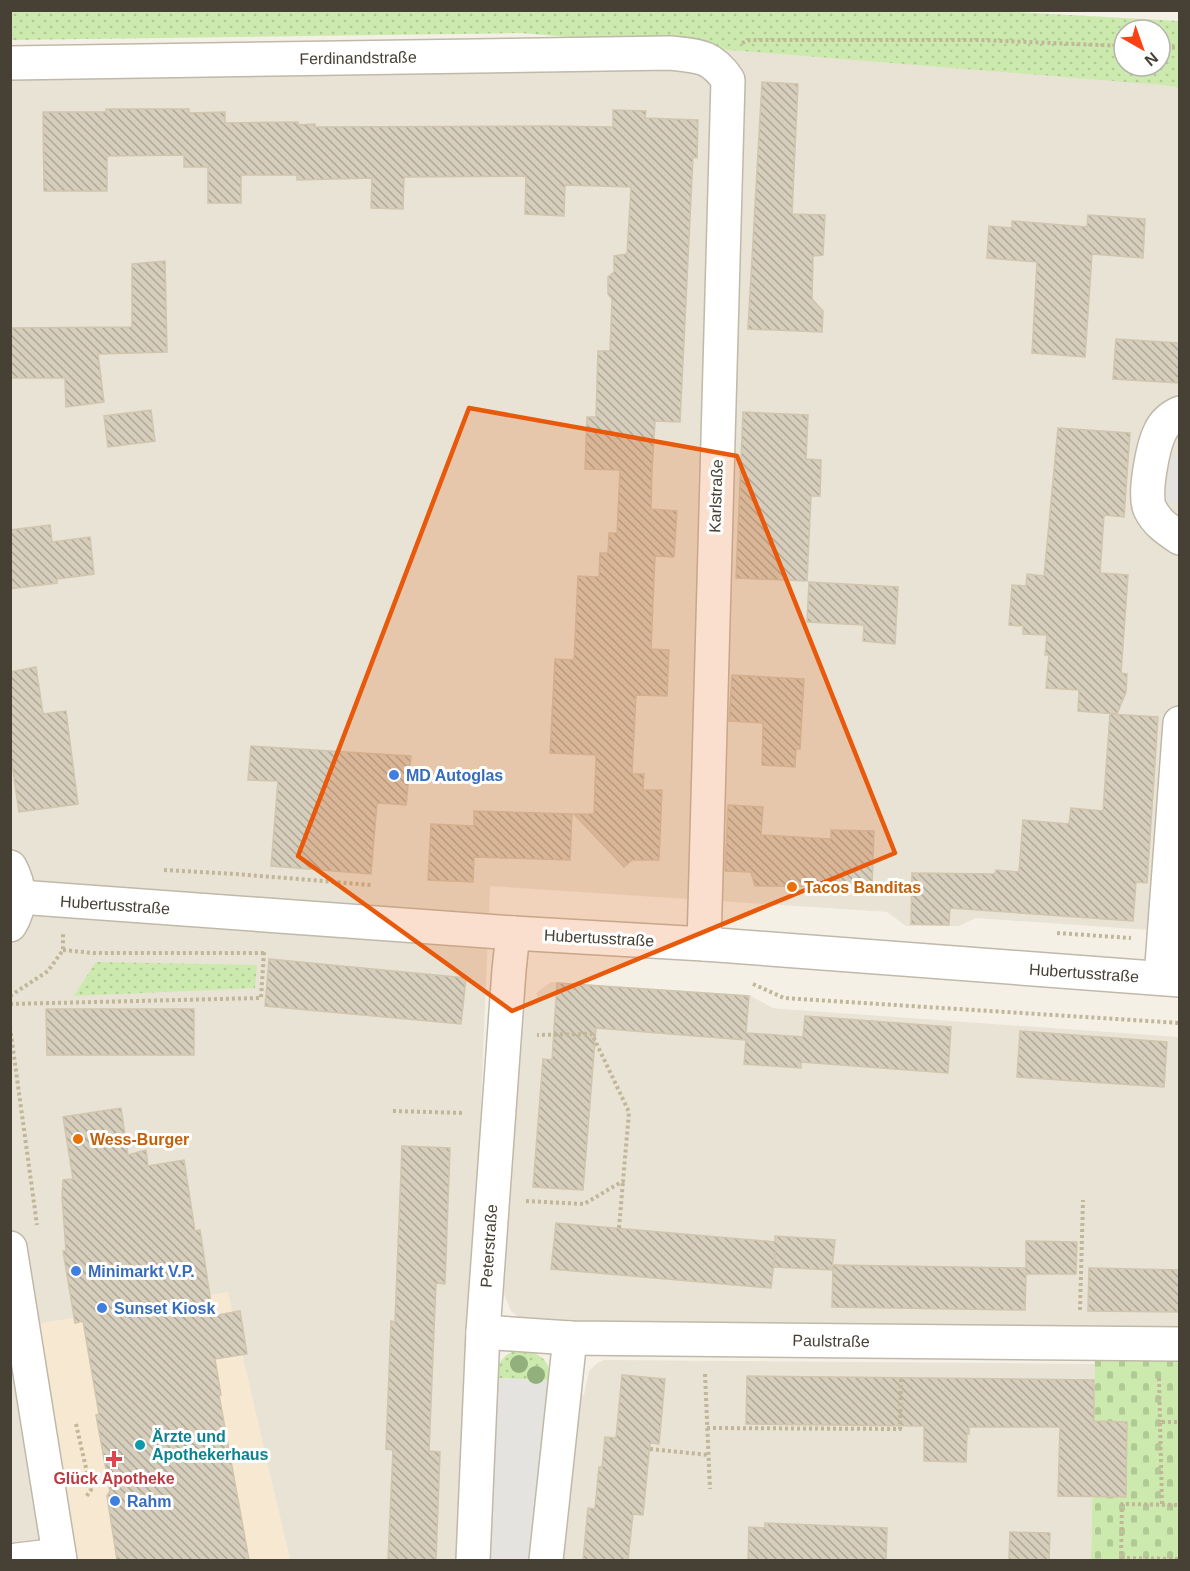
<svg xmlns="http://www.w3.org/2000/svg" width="1190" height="1571" font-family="Helvetica,sans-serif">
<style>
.residential{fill:#e8e3d4}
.commercial{fill:#f7e8d1}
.grass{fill:url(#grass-dots);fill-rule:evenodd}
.cemetery{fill:url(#cemetery-stones)}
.parking{fill:#e5e3df}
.building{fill:url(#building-back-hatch);stroke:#d1c5ae;stroke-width:1.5}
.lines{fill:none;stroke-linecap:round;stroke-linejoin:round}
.minor-casing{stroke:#c0b9a9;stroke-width:36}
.path{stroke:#c2b699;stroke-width:4;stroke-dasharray:3 3;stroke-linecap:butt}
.minor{stroke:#fff;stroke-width:33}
.tree{fill:#92b07c}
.marked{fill:#e8590c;fill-opacity:0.2;stroke:#e8590c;stroke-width:4.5;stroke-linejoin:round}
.shop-dot{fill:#3f7fe0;stroke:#fff;stroke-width:2}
.food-dot{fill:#e8710a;stroke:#fff;stroke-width:2}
.culture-dot{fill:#0f9aa8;stroke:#fff;stroke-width:2}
.health-dot{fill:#e0444e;stroke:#fff;stroke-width:2}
.labels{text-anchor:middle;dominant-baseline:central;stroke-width:6;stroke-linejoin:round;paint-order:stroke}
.street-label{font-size:16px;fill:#474135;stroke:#fff}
.shop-label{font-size:16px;font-weight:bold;fill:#366cbe;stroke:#fff;text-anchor:start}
.food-label{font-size:16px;font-weight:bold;fill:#c56008;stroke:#fff;text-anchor:start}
.culture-label{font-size:16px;font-weight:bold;fill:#0d838f;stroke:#fff;text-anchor:start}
.health-label{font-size:16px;font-weight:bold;fill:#be3a42;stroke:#fff}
</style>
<defs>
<pattern id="grass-dots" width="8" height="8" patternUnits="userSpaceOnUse" patternTransform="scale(1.5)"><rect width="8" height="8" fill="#cceaad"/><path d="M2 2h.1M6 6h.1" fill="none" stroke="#b1ca95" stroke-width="1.8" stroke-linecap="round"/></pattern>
<pattern id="cemetery-stones" width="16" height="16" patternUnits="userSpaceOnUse" patternTransform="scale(1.5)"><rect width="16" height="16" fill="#cceaad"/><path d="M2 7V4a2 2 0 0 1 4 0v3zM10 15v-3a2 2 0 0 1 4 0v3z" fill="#b1ca95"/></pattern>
<pattern id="building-back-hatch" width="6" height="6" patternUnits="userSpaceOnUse" patternTransform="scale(1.5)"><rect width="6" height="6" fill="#d6cdbb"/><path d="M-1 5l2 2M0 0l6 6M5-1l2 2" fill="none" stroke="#afa899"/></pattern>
</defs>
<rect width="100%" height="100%" fill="#f4f0e6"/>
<g class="residential">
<path d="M 740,39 L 1163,85 L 1179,88 L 1179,932 L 976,918 L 959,926 L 906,926 L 887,912 L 490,886 L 462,1560 L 290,1560 L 227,1293 L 57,1536 L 11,1560 L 11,50 Z"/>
<path d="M 551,982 L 749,995 L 773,1008 L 782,1009 L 1179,1037 L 1179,1328 L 539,1322 L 521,1319 L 511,1311 L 503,1292 L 523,1008 L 538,997 L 536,993 Z"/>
<path d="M 604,1360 L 1095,1364 L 1091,1560 L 561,1560 L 577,1395 L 584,1395 L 589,1371 L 597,1363 Z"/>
</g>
<path class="commercial" d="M 228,1292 L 290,1560 L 34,1560 L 59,1555 L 23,1326 Z"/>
<g class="grass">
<path d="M 977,10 L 1179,21 L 1179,88 L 1163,85 L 520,33 L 11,40 L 10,11 ZM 1124,30 L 1160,30 L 1160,66 L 1124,66 Z"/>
<path d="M 96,962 L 257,965 L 255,988 L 74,996 Z"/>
<path d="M 514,1351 C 537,1351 549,1356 551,1380 L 493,1378 C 497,1365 502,1356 514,1351 Z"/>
</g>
<path class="cemetery" d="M 1095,1358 L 1179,1359 L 1179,1560 L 1091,1560 Z"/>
<g class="parking">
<path d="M 1170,454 L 1179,455 L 1179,504 L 1166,503 Z"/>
<path d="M 493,1378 L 551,1380 L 533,1560 L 487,1560 Z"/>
</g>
<g class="building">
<path d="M 762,82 L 798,84 L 792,214 L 825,215 L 823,255 L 813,256 L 812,299 L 823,311 L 822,332 L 748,329 Z"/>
<path d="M 106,109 L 189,109 L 189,113 L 225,112 L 225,123 L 298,122 L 298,125 L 315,124 L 315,127 L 548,126 L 613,127 L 613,110 L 646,111 L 645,118 L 698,120 L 697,158 L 693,157 L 680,422 L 655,421 L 652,472 L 651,509 L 677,511 L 674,557 L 655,556 L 651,649 L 669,650 L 667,696 L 636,695 L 632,774 L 644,774 L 643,790 L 662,790 L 659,860 L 632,860 L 624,867 L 574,814 L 594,814 L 596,755 L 550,753 L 555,659 L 574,660 L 578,576 L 599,577 L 600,553 L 608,553 L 609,533 L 617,533 L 620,470 L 585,469 L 587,417 L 596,417 L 598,351 L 610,351 L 612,299 L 608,294 L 608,277 L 614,272 L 614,256 L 627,254 L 631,187 L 565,185 L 564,216 L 525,214 L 526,176 L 404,177 L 403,209 L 371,208 L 372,178 L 297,180 L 297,175 L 241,175 L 241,203 L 208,203 L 208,167 L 184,167 L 184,155 L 107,156 L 107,191 L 44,191 L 43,112 L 106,112 Z"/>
<path d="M 1088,215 L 1145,219 L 1143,258 L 1092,254 L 1085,357 L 1032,353 L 1037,262 L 987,258 L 989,226 L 1012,228 L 1012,221 L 1087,227 Z"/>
<path d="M 165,261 L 167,352 L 98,354 L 104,402 L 66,407 L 65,378 L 10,378 L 10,328 L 132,327 L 132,264 Z"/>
<path d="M 1116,339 L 1179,343 L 1179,383 L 1113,379 Z"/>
<path d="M 151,410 L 155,441 L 108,447 L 104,416 Z"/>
<path d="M 743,412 L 808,415 L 806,459 L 821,460 L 820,496 L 811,496 L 807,581 L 736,578 Z"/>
<path d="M 1058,428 L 1130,433 L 1124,517 L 1104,515 L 1100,573 L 1128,575 L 1121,673 L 1127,674 L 1126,692 L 1117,714 L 1078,711 L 1079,690 L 1046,688 L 1049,655 L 1045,655 L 1047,635 L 1023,634 L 1023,626 L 1009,625 L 1012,585 L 1026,586 L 1027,574 L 1044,576 Z"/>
<path d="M 50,525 L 52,542 L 90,537 L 94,574 L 57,579 L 57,583 L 10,589 L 10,530 Z"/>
<path d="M 809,582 L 898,587 L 895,644 L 863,641 L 864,625 L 807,622 Z"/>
<path d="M 36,667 L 43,714 L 66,711 L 78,804 L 19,812 L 10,750 L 10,672 Z"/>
<path d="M 732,675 L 804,679 L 800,749 L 796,749 L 795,767 L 762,765 L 763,723 L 729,721 Z"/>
<path d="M 1110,714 L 1158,717 L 1147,883 L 1136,882 L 1133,921 L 950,908 L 949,925 L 911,924 L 912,873 L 995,874 L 996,870 L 1019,872 L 1023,820 L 1069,824 L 1071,808 L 1103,811 Z"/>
<path d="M 251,746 L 411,756 L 406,805 L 377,803 L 371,874 L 271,866 L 278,781 L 248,780 Z"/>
<path d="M 728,805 L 763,807 L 761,835 L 831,839 L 831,830 L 874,831 L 872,887 L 755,886 L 751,872 L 725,871 Z"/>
<path d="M 474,811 L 572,814 L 570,860 L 474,857 L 473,882 L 428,880 L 431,824 L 474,826 Z"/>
<path d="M 269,959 L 466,978 L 461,1024 L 265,1006 Z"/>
<path d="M 557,983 L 749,996 L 746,1033 L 803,1037 L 805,1016 L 951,1027 L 948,1073 L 801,1062 L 801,1068 L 744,1064 L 746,1040 L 596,1028 L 583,1190 L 533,1187 L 543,1059 L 552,1060 Z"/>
<path d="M 46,1009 L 194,1009 L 194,1055 L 47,1055 Z"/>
<path d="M 1020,1031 L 1167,1042 L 1164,1087 L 1017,1077 Z"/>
<path d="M 121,1108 L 128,1155 L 146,1150 L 148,1166 L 184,1160 L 195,1231 L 200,1230 L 213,1316 L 240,1311 L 247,1354 L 215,1359 L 221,1395 L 219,1395 L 249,1560 L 117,1560 L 107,1496 L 110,1491 L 96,1415 L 99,1414 L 83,1321 L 75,1323 L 63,1251 L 66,1251 L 62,1197 L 63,1180 L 73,1179 L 63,1117 Z"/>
<path d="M 402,1146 L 450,1148 L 445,1284 L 436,1283 L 429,1451 L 440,1452 L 436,1560 L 388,1560 L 393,1450 L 386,1449 L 391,1321 L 395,1322 Z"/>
<path d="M 556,1223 L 775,1242 L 775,1236 L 835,1240 L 832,1270 L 774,1267 L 775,1252 L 771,1288 L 551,1269 Z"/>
<path d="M 1026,1241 L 1077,1242 L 1076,1274 L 1026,1274 L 1025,1310 L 832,1307 L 833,1265 L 1026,1268 Z"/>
<path d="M 1089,1268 L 1179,1270 L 1179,1312 L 1088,1311 Z"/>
<path d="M 622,1375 L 665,1379 L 659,1444 L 650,1443 L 643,1515 L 633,1514 L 628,1560 L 583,1560 L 588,1508 L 595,1509 L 599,1467 L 602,1467 L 605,1437 L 616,1438 Z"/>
<path d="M 747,1376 L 1094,1380 L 1094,1421 L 1127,1422 L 1126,1497 L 1058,1496 L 1060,1427 L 969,1427 L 969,1434 L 967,1433 L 966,1462 L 924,1461 L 924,1426 L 746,1424 Z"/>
<path d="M 765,1523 L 887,1528 L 886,1560 L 748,1560 L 749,1527 L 765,1528 Z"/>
<path d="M 1010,1532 L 1050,1533 L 1049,1560 L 1009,1560 Z"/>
</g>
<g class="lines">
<defs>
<g id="minor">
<path d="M 10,63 L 670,53 C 698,56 711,55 728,80 L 704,944"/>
<path d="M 1180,413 C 1171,417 1164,423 1160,432 C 1153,446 1143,496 1150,509 C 1157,523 1168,530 1180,538"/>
<path d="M 10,867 C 20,885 22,906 10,925"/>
<path d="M 19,897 L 513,933 L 704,944 L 1180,980"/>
<path d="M 1161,978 L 1180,723"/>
<path d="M 10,1248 L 60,1560"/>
<path d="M 483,1332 L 570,1338 L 1180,1344"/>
<path d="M 17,1560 L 59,1555"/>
<path d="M 473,1560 L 483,1332 L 509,970 L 513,933"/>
<path d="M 546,1560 L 570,1338"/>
</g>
</defs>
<use href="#minor" class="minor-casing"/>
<g class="path">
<path d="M 742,43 L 750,40 L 980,40 L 1124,46"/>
<path d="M 1160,47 L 1180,48"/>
<path d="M 164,870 L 236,874 L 372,885"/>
<path d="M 1057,933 L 1131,938"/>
<path d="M 63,950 L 93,953 L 266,953"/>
<path d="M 753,984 L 784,998 L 1180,1023"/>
<path d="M 10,996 L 48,971 L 63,950 L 63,934"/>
<path d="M 10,1004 L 261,998 L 264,952"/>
<path d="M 10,1027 L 37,1225"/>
<path d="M 393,1111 L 464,1113"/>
<path d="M 526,1201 L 584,1204 L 623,1181 L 629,1112 L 592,1034 L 537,1035"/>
<path d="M 619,1228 L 623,1181"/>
<path d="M 1080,1310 L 1083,1200"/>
<path d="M 705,1374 L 710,1489"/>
<path d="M 1159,1378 L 1160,1422"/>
<path d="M 76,1424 L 91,1490 L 86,1497"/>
<path d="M 707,1428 L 900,1429 L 901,1376"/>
<path d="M 650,1449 L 709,1455"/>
<path d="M 1162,1504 L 1160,1422 L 1180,1422"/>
<path d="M 1121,1558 L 1180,1559"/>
<path d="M 1121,1560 L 1122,1504 L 1180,1505"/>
</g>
<use href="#minor" class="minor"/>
</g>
<g class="tree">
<circle cx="519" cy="1364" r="9"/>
<circle cx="536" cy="1375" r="9"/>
</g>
<path class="marked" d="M 469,408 L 737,456 L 895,853 L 512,1011 L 298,856 Z"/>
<g class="shop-dot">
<circle cx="394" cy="775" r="6"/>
<circle cx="76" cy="1271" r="6"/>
<circle cx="102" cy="1308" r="6"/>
<circle cx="115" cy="1501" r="6"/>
</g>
<g class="food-dot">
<circle cx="792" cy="887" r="6"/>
<circle cx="78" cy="1139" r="6"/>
</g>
<circle class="culture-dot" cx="140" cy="1445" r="6"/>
<path class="health-dot" d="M111 1450h6v6h6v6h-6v6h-6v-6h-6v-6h6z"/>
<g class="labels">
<g class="street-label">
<text transform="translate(358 58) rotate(-1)">Ferdinandstraße</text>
<text transform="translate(716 496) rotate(-88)">Karlstraße</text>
<text transform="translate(115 905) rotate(4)">Hubertusstraße</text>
<text transform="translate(599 938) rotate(3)">Hubertusstraße</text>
<text transform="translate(1084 973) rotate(4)">Hubertusstraße</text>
<text transform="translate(489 1246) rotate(-86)">Peterstraße</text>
<text transform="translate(831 1341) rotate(1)">Paulstraße</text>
</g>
<g class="shop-label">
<text x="406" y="775">MD Autoglas</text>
<text x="88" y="1271">Minimarkt V.P.</text>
<text x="114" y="1308">Sunset Kiosk</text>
<text x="127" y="1501">Rahm</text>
</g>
<g class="food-label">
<text x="804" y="887">Tacos Banditas</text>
<text x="90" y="1139">Wess-Burger</text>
</g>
<g class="culture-label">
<text x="152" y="1436">Ärzte und<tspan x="152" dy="18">Apothekerhaus</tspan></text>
</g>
<g class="health-label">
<text x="114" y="1478">Glück Apotheke</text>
</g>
</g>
<rect width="1190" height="1571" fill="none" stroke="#474135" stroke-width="24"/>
<g transform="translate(1142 48) rotate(140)"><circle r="28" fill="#ffffff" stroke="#b5b3ae" stroke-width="1.5"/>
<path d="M0-4.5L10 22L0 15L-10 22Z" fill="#ff4012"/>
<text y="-9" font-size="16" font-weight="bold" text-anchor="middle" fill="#474135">N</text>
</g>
</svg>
